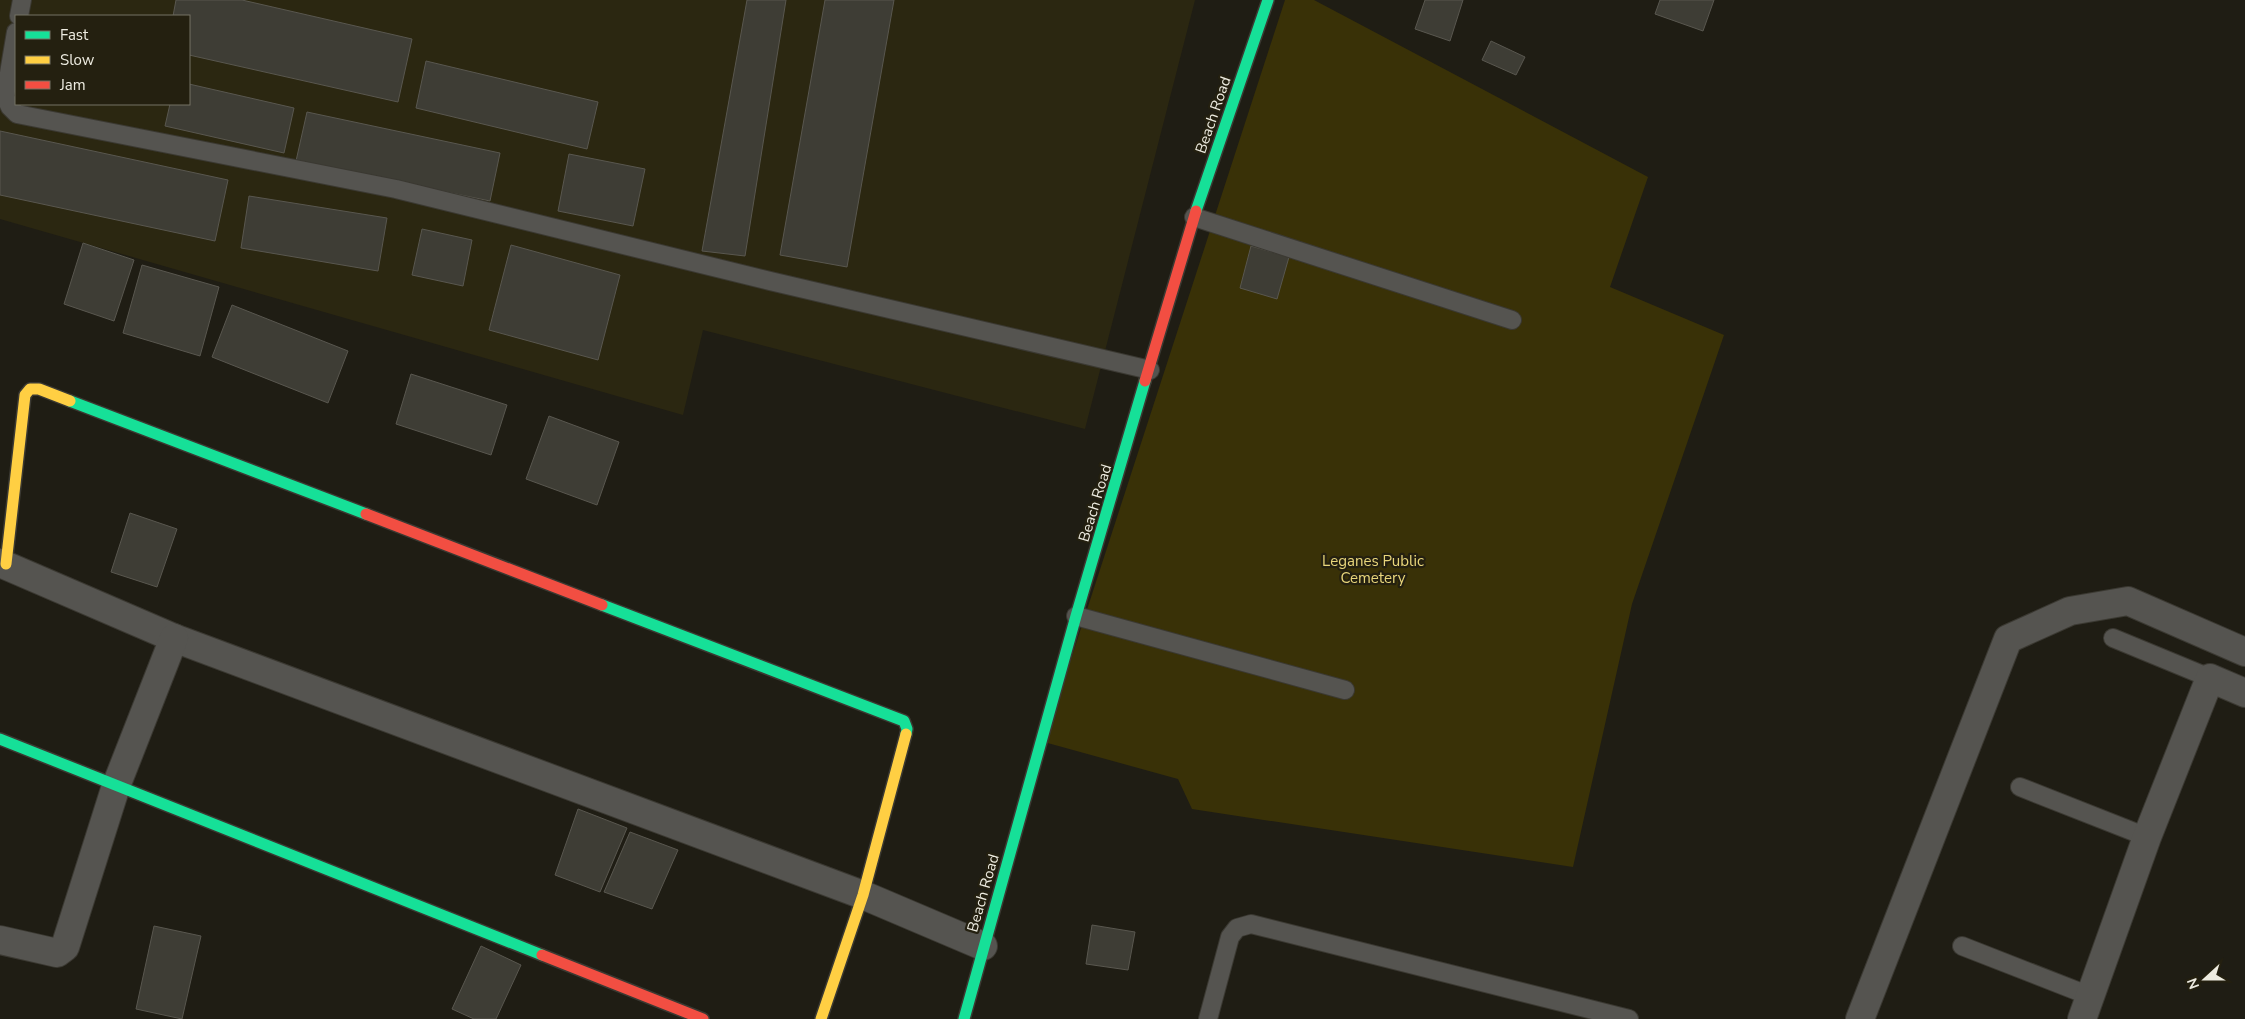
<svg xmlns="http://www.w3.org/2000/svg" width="2245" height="1019" font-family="'Nunito Sans',sans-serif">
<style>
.built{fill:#2b2711;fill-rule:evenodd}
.green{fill:#393107}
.building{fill:#3e3d35;stroke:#59574f}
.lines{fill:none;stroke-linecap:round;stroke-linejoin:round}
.lane-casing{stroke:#3b3932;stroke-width:20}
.street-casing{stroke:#3b3932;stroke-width:30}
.fast-casing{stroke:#3b3932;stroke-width:14}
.slow-casing{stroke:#3b3932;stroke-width:14}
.jam-casing{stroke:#3b3932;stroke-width:14}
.lane{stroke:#555450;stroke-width:18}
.street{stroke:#555450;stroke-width:28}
.fast{stroke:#16e098;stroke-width:11}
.slow{stroke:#ffcf43;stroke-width:11}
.jam{stroke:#f24e42;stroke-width:11}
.labels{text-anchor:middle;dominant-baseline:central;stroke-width:4.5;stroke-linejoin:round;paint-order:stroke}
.street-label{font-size:15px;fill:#eeece1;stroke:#242010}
.park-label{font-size:15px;fill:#e9d67b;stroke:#242010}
</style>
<rect width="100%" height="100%" fill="#1f1d14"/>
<path class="built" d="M 0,0 L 1195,0 L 1085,429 L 703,330 L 683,415 L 0,219 ZM 16,16 L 189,16 L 189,104 L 16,104 Z"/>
<path class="green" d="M 1285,0 L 1314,0 L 1648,177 L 1610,287 L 1724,335 L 1632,604 L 1573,867 L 1192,809 L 1178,779 L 1044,742 Z"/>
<g class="building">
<path d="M 176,0 L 242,0 L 412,39 L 398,102 L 189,55 L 189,16 L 173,16 Z"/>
<path d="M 747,0 L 786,0 L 745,256 L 702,251 Z"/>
<path d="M 825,0 L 894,0 L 847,267 L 780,255 Z"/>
<path d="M 1425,0 L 1463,0 L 1450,41 L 1415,29 Z"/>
<path d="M 1660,0 L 1714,0 L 1703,31 L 1655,14 Z"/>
<path d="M 1491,41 L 1525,57 L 1516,75 L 1482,60 Z"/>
<path d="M 426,61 L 598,102 L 587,149 L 416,108 Z"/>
<path d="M 189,84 L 294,108 L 284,153 L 165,126 L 170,104 L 189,104 Z"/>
<path d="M 307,112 L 500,153 L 490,201 L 296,161 Z"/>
<path d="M 0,131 L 228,180 L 215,241 L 0,195 Z"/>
<path d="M 569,154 L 645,169 L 633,226 L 558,211 Z"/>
<path d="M 249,196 L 387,218 L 378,271 L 241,248 Z"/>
<path d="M 422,229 L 472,240 L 463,286 L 412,275 Z"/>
<path d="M 83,243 L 134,260 L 114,321 L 64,304 Z"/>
<path d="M 511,245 L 620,275 L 598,360 L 489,330 Z"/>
<path d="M 1251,246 L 1289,257 L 1277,299 L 1240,288 Z"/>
<path d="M 142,265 L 219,287 L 200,356 L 123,333 Z"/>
<path d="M 232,305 L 348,351 L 328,403 L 212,357 Z"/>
<path d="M 411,374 L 507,405 L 491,455 L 396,424 Z"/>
<path d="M 549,416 L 619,442 L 597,505 L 526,479 Z"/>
<path d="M 130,513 L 177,529 L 157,587 L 111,572 Z"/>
<path d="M 578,809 L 627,828 L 600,892 L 555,875 Z"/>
<path d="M 630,832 L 678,850 L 652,909 L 604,892 Z"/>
<path d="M 1092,925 L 1135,932 L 1128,970 L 1086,964 Z"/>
<path d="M 154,926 L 201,936 L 182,1019 L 136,1009 Z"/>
<path d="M 481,946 L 521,965 L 496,1019 L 474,1019 L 452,1009 Z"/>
</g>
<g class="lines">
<defs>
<g id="lane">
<path d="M 19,16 L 22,0"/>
<path d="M 16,32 L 5,97 L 10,107 L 17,114 L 396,189 L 770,281 L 1150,370"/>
<path d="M 1194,217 L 1512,320"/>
<path d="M 1076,616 L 1345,690"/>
<path d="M 2113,638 L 2210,678"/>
<path d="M 2020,787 L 2147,837"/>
<path d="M 1962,946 L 2090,996"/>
<path d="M 1208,1019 L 1230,937 L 1237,928 L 1251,924 L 1629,1019"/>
</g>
<g id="street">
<path d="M 0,563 L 174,638 L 863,895 L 983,946"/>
<path d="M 0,940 L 57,953 L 65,947 L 116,786 L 174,638"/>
<path d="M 1860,1019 L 2008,639 L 2070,611 L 2128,601 L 2245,652"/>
<path d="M 2082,1019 L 2147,837 L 2210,678 L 2245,693"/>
</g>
<g id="fast">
<path d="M 1196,211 L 1268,0"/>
<path d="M 70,401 L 366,514"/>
<path d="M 602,605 L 904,721 L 907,729 L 906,734"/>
<path d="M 0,739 L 542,955"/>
<path d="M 964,1019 L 1076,616 L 1145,381"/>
</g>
<g id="slow">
<path d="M 6,564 L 25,395 L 30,389 L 39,389 L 70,401"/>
<path d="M 821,1019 L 863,895 L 906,734"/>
</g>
<g id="jam">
<path d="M 1145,381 L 1196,211"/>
<path d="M 366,514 L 602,605"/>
<path d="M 542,955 L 703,1019"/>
</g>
</defs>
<use href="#lane" class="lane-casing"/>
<use href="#street" class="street-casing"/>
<use href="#fast" class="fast-casing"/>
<use href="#slow" class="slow-casing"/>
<use href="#jam" class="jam-casing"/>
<use href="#lane" class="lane"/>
<use href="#street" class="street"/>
<use href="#fast" class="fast"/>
<use href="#slow" class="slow"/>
<use href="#jam" class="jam"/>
</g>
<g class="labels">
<g class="street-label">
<text transform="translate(1213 115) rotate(-71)">Beach Road</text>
<text transform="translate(1095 503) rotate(-73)">Beach Road</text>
<text transform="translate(983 893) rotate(-74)">Beach Road</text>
</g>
<g class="park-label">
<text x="1373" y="561">Leganes Public<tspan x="1373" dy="17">Cemetery</tspan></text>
</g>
</g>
<rect x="15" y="15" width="175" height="90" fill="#242010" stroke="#757264"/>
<rect x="25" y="31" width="25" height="8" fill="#16e098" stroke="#757264"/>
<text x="60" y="40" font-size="15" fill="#eeece1">Fast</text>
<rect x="25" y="56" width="25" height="8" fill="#ffcf43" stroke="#757264"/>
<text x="60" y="65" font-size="15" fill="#eeece1">Slow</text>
<rect x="25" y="81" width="25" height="8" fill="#f24e42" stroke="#757264"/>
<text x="60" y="90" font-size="15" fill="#eeece1">Jam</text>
<g transform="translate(2205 979) rotate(249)" stroke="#242010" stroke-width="4" paint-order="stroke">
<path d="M0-4L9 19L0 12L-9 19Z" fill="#eeece1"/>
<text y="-8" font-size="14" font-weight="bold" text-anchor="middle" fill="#eeece1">N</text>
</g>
</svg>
